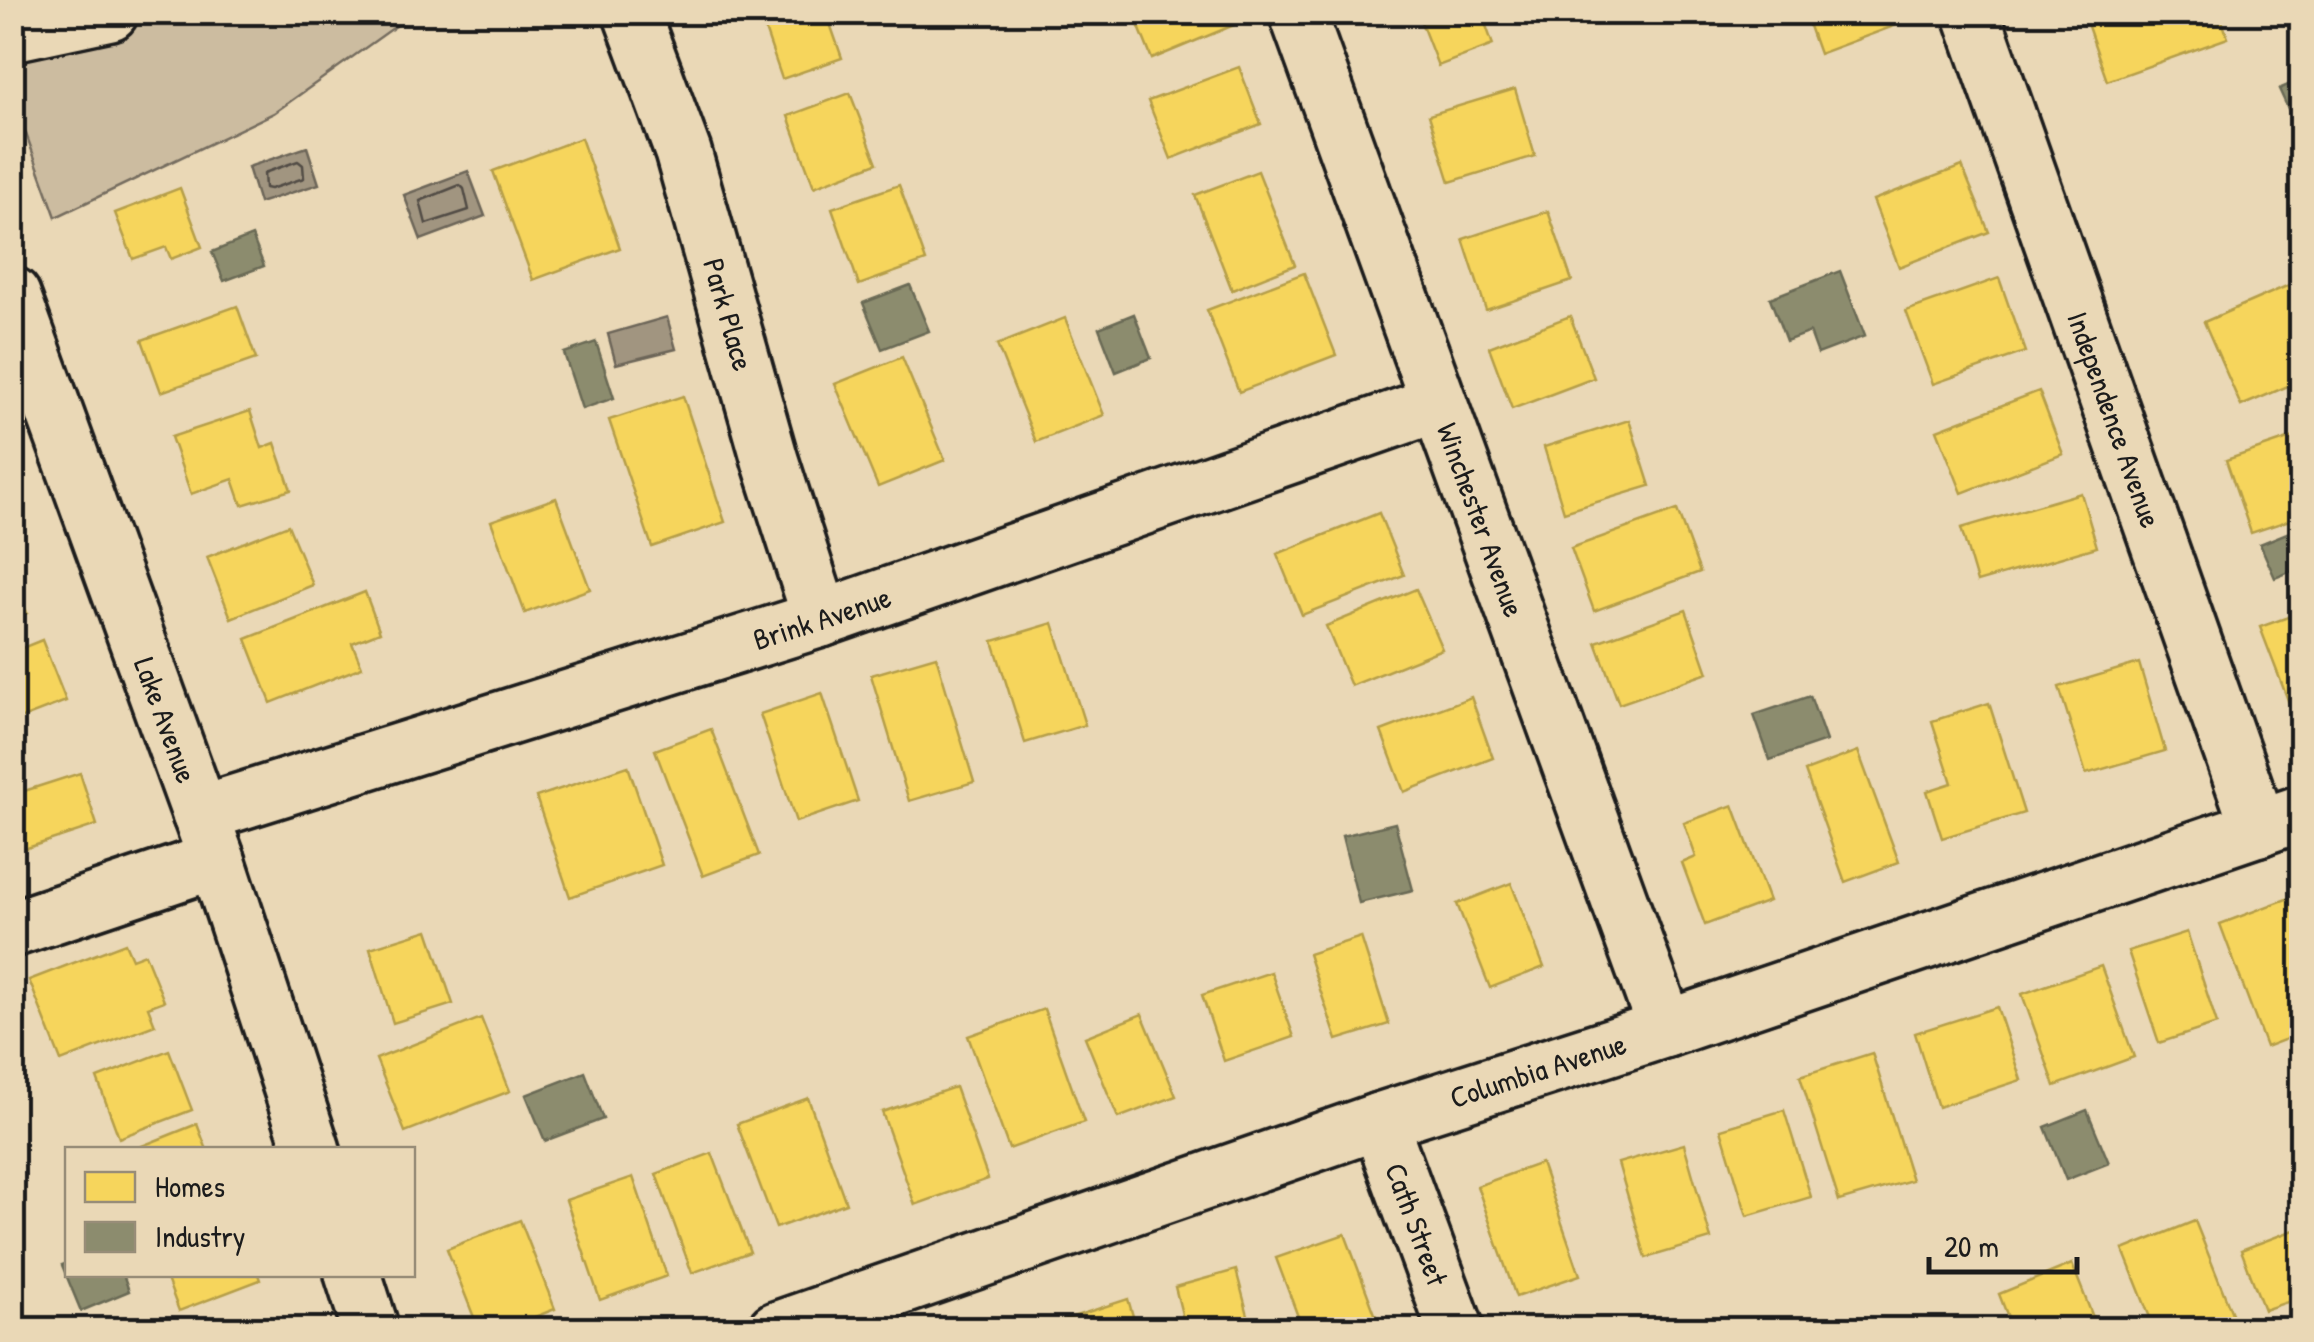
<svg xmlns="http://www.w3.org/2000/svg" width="2314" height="1342" font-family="'Patrick Hand',sans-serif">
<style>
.green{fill:#ccbca0;stroke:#746c5e;stroke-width:2.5}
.water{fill:#a19580;stroke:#6c6558;stroke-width:2.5}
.homes{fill:#f6d55c;stroke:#b59e49;stroke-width:2.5}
.industry{fill:#8c8c6e;stroke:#6a6a55;stroke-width:2.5}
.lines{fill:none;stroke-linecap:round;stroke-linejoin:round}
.shore{stroke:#514c44;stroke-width:2.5}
.minor-casing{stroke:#1c1c1c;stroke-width:62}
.minor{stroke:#ead8b6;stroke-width:55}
.labels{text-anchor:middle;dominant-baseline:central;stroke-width:10;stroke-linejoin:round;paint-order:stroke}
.street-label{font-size:30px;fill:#1c1c1c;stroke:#ead8b6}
</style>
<rect width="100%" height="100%" fill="#ead8b6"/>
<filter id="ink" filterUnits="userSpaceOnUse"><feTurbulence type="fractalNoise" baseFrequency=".01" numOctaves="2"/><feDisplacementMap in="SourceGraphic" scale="20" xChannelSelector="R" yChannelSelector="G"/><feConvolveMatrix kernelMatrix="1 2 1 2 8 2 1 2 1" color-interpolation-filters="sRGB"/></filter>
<g filter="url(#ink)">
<path class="green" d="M 13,13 L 427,13 L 400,23 L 274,113 L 56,217 L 13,98 Z"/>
<g class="water">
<path d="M 307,147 L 319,184 L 259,203 L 248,167 Z"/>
<path d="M 468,171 L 485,216 L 421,240 L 404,195 Z"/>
<path d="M 667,317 L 676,349 L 616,364 L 608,334 Z"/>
</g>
<g class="homes">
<path d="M 759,12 L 826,12 L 842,58 L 782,79 Z"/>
<path d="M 1133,12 L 1229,12 L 1234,25 L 1152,59 Z"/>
<path d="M 1417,12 L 1504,12 L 1484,20 L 1493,45 L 1438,66 Z"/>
<path d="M 1804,12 L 1907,12 L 1910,20 L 1819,54 Z"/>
<path d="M 2083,12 L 2219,12 L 2228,38 L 2107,81 Z"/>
<path d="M 1239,67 L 1261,124 L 1171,159 L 1148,101 Z"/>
<path d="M 1515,89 L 1535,156 L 1450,182 L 1429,115 Z"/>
<path d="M 850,93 L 877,163 L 814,187 L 788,116 Z"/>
<path d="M 581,138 L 620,248 L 533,280 L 493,171 Z"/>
<path d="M 1962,166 L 1989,232 L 1899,267 L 1873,200 Z"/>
<path d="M 1258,171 L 1295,265 L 1232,290 L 1195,195 Z"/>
<path d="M 899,185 L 926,261 L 859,285 L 832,208 Z"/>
<path d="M 180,188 L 202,247 L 171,259 L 166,247 L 133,259 L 115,213 Z"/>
<path d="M 1548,211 L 1572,281 L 1486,310 L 1463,239 Z"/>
<path d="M 1304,273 L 1336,355 L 1239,392 L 1207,310 Z"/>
<path d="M 1999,278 L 2025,352 L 1933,384 L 1906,311 Z"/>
<path d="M 2296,282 L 2302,295 L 2302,380 L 2241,406 L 2204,322 Z"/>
<path d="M 237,306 L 256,359 L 161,392 L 142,340 Z"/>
<path d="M 1570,316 L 1594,378 L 1512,409 L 1489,347 Z"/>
<path d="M 1065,318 L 1104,415 L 1036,442 L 997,345 Z"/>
<path d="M 902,357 L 945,460 L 878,487 L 835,384 Z"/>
<path d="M 2039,391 L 2063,454 L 1962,493 L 1937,430 Z"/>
<path d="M 683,396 L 725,522 L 652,547 L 609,420 Z"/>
<path d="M 250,411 L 262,448 L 275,443 L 291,490 L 242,505 L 233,479 L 191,494 L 171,437 Z"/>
<path d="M 1629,420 L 1650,486 L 1564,512 L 1544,447 Z"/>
<path d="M 2300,435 L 2302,516 L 2251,533 L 2226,460 Z"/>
<path d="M 2081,493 L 2097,547 L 1977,582 L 1961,528 Z"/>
<path d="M 556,498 L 590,589 L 525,613 L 491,521 Z"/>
<path d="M 1677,510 L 1700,572 L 1594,611 L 1571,548 Z"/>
<path d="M 1379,513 L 1404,575 L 1302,615 L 1277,554 Z"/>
<path d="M 288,525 L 313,585 L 231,618 L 207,557 Z"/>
<path d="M 12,576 L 27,613 L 12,618 Z"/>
<path d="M 1416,589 L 1442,649 L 1351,686 L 1326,626 Z"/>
<path d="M 365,592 L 380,632 L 352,643 L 362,667 L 271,703 L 246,639 Z"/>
<path d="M 1686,610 L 1708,673 L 1619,704 L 1596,642 Z"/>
<path d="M 2302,612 L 2302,713 L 2294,716 L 2260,627 Z"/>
<path d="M 1053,623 L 1085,725 L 1025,743 L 993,641 Z"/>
<path d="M 42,640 L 66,701 L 12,722 L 12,652 Z"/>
<path d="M 936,656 L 974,782 L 909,801 L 871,675 Z"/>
<path d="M 2139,663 L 2165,751 L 2086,774 L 2059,687 Z"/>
<path d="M 822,693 L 858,801 L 796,822 L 760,714 Z"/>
<path d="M 1471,697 L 1493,758 L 1404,792 L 1381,731 Z"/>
<path d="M 1989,703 L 2024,813 L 1942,838 L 1927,791 L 1952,783 L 1932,721 Z"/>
<path d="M 711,729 L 759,855 L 703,876 L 655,750 Z"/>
<path d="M 1858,751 L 1899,862 L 1845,882 L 1805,771 Z"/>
<path d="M 628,766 L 662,865 L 570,897 L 536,797 Z"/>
<path d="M 80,773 L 97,825 L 15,852 L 12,795 Z"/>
<path d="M 1733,805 L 1769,901 L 1705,925 L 1682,863 L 1696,857 L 1684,823 Z"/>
<path d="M 1511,883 L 1544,967 L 1490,988 L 1457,904 Z"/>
<path d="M 2297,895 L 2302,906 L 2302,1033 L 2266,1047 L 2220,924 Z"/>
<path d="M 428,930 L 453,1004 L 393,1023 L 370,948 Z"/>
<path d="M 2187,932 L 2217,1024 L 2159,1043 L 2128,951 Z"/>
<path d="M 1361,937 L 1389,1024 L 1337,1040 L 1308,954 Z"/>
<path d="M 125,943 L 132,959 L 145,954 L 164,1001 L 148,1007 L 155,1025 L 61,1061 L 29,980 Z"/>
<path d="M 2101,966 L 2134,1057 L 2055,1086 L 2022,994 Z"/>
<path d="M 1271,972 L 1294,1037 L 1224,1061 L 1202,995 Z"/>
<path d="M 1997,1007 L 2021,1080 L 1938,1107 L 1915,1033 Z"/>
<path d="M 1044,1009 L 1084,1122 L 1009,1149 L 968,1036 Z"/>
<path d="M 1142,1014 L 1176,1096 L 1118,1118 L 1085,1037 Z"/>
<path d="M 481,1018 L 510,1091 L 405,1132 L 376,1059 Z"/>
<path d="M 169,1050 L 192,1110 L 119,1138 L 97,1078 Z"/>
<path d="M 1872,1053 L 1912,1180 L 1839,1201 L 1800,1076 Z"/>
<path d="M 955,1087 L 988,1179 L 915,1205 L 882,1112 Z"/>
<path d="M 808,1098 L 846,1203 L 776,1228 L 737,1124 Z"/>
<path d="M 1784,1110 L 1811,1197 L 1747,1216 L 1721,1129 Z"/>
<path d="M 197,1124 L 207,1150 L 132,1150 Z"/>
<path d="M 1684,1144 L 1711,1239 L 1646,1258 L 1618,1163 Z"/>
<path d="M 712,1153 L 750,1252 L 692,1273 L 656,1174 Z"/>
<path d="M 1541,1163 L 1580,1275 L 1516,1297 L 1477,1186 Z"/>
<path d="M 633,1177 L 667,1276 L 600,1300 L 566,1200 Z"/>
<path d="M 520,1220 L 555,1309 L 502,1330 L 479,1330 L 447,1249 Z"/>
<path d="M 2195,1221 L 2233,1316 L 2199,1330 L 2155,1330 L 2123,1250 Z"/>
<path d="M 2302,1227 L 2302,1297 L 2264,1310 L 2241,1250 Z"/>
<path d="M 1345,1234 L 1381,1330 L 1303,1330 L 1276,1258 Z"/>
<path d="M 2072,1264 L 2098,1330 L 2013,1330 L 1999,1294 Z"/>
<path d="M 1236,1270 L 1252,1330 L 1186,1330 L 1175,1287 Z"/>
<path d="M 165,1274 L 258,1274 L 260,1280 L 179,1311 Z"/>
<path d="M 1128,1299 L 1137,1330 L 1066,1330 L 1063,1320 Z"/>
</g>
<g class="industry">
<path d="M 2302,79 L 2302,139 L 2279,89 Z"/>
<path d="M 252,236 L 264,266 L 224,281 L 212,252 Z"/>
<path d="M 1840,271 L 1865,336 L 1818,354 L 1810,332 L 1786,341 L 1770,298 Z"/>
<path d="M 910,285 L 929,331 L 882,349 L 863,303 Z"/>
<path d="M 1134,314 L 1151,358 L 1116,372 L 1099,328 Z"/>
<path d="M 596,342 L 614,398 L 582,409 L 564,353 Z"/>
<path d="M 2302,527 L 2302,567 L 2275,578 L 2260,544 Z"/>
<path d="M 1810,696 L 1826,741 L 1770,760 L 1754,715 Z"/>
<path d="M 1395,823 L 1413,890 L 1359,903 L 1342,836 Z"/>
<path d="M 585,1072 L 603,1119 L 545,1141 L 526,1095 Z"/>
<path d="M 2087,1110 L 2109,1163 L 2066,1180 L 2045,1127 Z"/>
<path d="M 68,1263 L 68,1274 L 123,1274 L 129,1291 L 81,1311 L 62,1265 Z"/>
</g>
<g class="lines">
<g class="shore">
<path d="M 298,161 L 303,165 L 304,178 L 270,189 L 265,188 L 264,173 Z"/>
<path d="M 460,185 L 464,189 L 469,210 L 426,224 L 420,201 Z"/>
</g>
<defs>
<g id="minor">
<path id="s1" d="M 631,12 L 683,152 L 770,460 L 821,619"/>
<path id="s2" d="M 1297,12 L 1666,1029"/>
<path id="s3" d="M 1971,12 L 2259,828"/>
<path d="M 12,33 L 110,12"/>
<path id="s4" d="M 12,295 L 217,860 L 312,1150"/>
<path id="s5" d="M 200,814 L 821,619 L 1437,404"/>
<path d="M 12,929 L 217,860"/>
<path id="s6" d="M 1379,1121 L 1456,1330"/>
<path d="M 353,1274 L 371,1330"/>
<path id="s7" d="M 776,1330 L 1379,1121 L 1666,1029 L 2302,813"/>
</g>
</defs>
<use href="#minor" class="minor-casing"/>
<use href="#minor" class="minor"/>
</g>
</g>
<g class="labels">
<g class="street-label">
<text stroke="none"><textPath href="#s1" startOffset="318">Park Place</textPath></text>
<text stroke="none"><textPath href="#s3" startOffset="432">Independence Avenue</textPath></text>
<text stroke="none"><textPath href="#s2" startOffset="540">Winchester Avenue</textPath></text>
<text stroke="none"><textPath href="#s5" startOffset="652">Brink Avenue</textPath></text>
<text stroke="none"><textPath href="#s4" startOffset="452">Lake Avenue</textPath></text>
<text stroke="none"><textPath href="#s7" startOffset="805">Columbia Avenue</textPath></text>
<text stroke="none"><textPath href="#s6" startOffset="110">Cath Street</textPath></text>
</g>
</g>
<rect width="2314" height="1342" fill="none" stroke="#ead8b6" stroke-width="50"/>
<rect x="25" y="25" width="2264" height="1292" fill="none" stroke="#1c1c1c" stroke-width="4" filter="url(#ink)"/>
<rect x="65" y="1147" width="350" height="130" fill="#ead8b6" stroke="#988d78" stroke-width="2.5"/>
<rect x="85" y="1172" width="50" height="30" fill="#f6d55c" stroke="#988d78" stroke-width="2.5"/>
<text x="155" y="1197" font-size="30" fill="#1c1c1c">Homes</text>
<rect x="85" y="1222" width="50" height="30" fill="#8c8c6e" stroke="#988d78" stroke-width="2.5"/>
<text x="155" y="1247" font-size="30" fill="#1c1c1c">Industry</text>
<path d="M1929 1257v15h148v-15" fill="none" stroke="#1c1c1c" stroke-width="5"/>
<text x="1944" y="1257" font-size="30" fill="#1c1c1c" stroke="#ead8b6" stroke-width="8" paint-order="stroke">20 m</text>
</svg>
